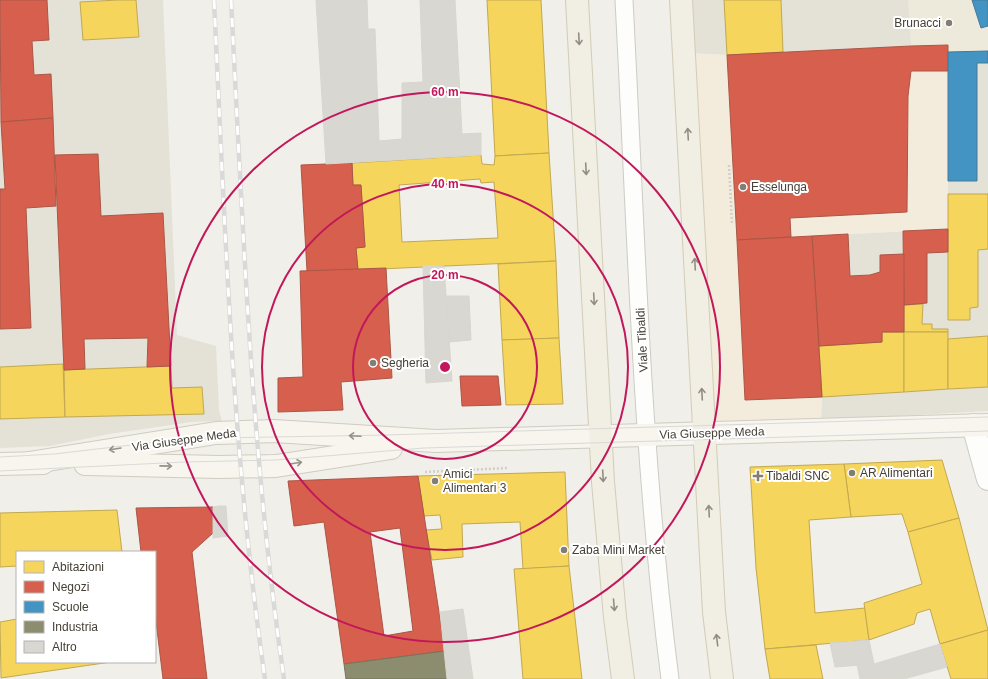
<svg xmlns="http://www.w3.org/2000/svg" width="988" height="679" font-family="Arial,sans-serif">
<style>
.residential{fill:#e4e1d7}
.commercial{fill:#f3ebdc}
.education{fill:#eeeadb}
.homes{fill:#f6d55c;stroke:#c1a851;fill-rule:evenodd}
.shops{fill:#d6604d;stroke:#ab5646;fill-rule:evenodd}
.schools{fill:#4393c3;stroke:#447a99}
.industry{fill:#8c8c6e;stroke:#77755d}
.building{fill:#d9d7d2;stroke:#d8d6cf}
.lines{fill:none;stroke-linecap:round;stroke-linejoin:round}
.lane-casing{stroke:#cccbc5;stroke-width:19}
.street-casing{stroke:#cccbc5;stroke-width:24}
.secondary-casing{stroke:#cfccc0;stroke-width:24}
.primary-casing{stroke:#d2ccb7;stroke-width:24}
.path{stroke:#d1cecb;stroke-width:2.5;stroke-dasharray:2 2;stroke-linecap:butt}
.lane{stroke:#fdfdfc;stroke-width:17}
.street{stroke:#fdfdfc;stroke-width:22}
.secondary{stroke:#f7f5ee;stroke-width:22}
.primary{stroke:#f1eee3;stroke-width:22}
.tram{stroke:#d9d9d8;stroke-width:1}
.rail-casing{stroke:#d9d9d8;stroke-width:4.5}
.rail{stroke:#fff;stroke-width:3;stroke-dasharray:9;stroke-linecap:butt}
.oneway{stroke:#938e84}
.oneway2{stroke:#969189}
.ring{fill:none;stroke:#c2185b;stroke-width:2}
.poi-dot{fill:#827d75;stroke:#fff;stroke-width:1.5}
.labels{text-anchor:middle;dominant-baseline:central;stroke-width:4;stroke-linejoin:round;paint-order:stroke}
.poi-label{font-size:12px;fill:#464036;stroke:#fff;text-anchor:start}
.street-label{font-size:12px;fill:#464036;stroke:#fff}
.centre{fill:#c2185b;stroke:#fff;stroke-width:2}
.ring-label{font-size:12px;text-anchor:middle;font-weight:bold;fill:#c2185b;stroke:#fff;stroke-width:4;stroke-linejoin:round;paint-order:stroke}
</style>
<rect width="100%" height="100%" fill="#f0efe9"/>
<g class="residential">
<path d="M 0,0 L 163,0 L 177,335 L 216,346 L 219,411 L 222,421 L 191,422 L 109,434 L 50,446 L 0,448 Z"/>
<path d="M 688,0 L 988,0 L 988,411 L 821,420 L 822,397 L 812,236 L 948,229 L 948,45 L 727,55 L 689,53 Z"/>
</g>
<path class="commercial" d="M 948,45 L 948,229 L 812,236 L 822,397 L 821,420 L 706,421 L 689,53 L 727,55 L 911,46 Z"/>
<path class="education" d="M 908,0 L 988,0 L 988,51 L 948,52 L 948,45 L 911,46 Z"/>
<g class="homes">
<path d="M 118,0 L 136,0 L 139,37 L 83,40 L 80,2 Z"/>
<path d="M 487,0 L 541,0 L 549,153 L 495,156 Z"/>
<path d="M 724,0 L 781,0 L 783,52 L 727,55 Z"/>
<path d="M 549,153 L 556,261 L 358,270 L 356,248 L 365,247 L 361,185 L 353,185 L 352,163 L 481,155 L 482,164 L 494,165 L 495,156 ZM 480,179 L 481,183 L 494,182 L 498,238 L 402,242 L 399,185 Z"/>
<path d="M 948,194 L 988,194 L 988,249 L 978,250 L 978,307 L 970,308 L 970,320 L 948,320 Z"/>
<path d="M 556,261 L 559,338 L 502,340 L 498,264 Z"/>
<path d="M 923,304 L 922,324 L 932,324 L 932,329 L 948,329 L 948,332 L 904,332 L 904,305 Z"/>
<path d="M 882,332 L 904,332 L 904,392 L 822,397 L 819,346 L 882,342 Z"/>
<path d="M 904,332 L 948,332 L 948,389 L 904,392 Z"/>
<path d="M 988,336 L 988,387 L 948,389 L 948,339 Z"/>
<path d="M 559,338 L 563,404 L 506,405 L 502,340 Z"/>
<path d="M 63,364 L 65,417 L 0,419 L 0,367 Z"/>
<path d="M 171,366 L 172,388 L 202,387 L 204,414 L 65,417 L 64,370 Z"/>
<path d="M 942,460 L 959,518 L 908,532 L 902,514 L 851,517 L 844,464 Z"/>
<path d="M 844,464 L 851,517 L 809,520 L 815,613 L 865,608 L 869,640 L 765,649 L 756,568 L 750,467 Z"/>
<path d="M 565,472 L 569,566 L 523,569 L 520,522 L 462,524 L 463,557 L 432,560 L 426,530 L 442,529 L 440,515 L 424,516 L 418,476 Z"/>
<path d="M 117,510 L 122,552 L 17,552 L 17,566 L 0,567 L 0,513 Z"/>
<path d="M 959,518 L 988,630 L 940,644 L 930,609 L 917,613 L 914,624 L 869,640 L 864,603 L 922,584 L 908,532 Z"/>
<path d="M 569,566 L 582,679 L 523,679 L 514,569 Z"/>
<path d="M 17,619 L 17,662 L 111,662 L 1,678 L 0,622 Z"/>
<path d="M 988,630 L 988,679 L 951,679 L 940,644 Z"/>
<path d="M 816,645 L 823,679 L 770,679 L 765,649 Z"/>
</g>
<g class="shops">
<path d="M 0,0 L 47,0 L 49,40 L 32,41 L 34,75 L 51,74 L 53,118 L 1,122 Z"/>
<path d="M 948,45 L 948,71 L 911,71 L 908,96 L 907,212 L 790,218 L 791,237 L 737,240 L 727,55 L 911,46 Z"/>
<path d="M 53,118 L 56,206 L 26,208 L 31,328 L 0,329 L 0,189 L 5,189 L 1,122 Z"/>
<path d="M 98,154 L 101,216 L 163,213 L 171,366 L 147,367 L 148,338 L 84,339 L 85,369 L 64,370 L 55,155 Z"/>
<path d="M 352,163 L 353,185 L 361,185 L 365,247 L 356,248 L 358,270 L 307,271 L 301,165 Z"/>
<path d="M 948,229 L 948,252 L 927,253 L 927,303 L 904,305 L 903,231 Z"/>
<path d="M 848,234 L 850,276 L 870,275 L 880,272 L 880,255 L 904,254 L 904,332 L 882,332 L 882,342 L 819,346 L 812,236 Z"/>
<path d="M 812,236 L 822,397 L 745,400 L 737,240 Z"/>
<path d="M 386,268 L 392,378 L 341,382 L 343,410 L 278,412 L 278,378 L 303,377 L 300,271 Z"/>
<path d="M 460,376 L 498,376 L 501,405 L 462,406 Z"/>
<path d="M 418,476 L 445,651 L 344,664 L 324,522 L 294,526 L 288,481 ZM 400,528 L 413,631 L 384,636 L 370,532 Z"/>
<path d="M 213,507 L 213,533 L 192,552 L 207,679 L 163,679 L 155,613 L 155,552 L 141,552 L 136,508 Z"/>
</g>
<g class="schools">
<path d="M 972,0 L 988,0 L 988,26 L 981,28 Z"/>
<path d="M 988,51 L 988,63 L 977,63 L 977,181 L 948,181 L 948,52 Z"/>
</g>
<path class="industry" d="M 445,651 L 447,679 L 346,679 L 344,664 Z"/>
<g class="building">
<path d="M 316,0 L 367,0 L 368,29 L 375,29 L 379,141 L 402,139 L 402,83 L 423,82 L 420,0 L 455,0 L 462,134 L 481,133 L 481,155 L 326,164 Z"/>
<path d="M 423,266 L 444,266 L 452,381 L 426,383 Z"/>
<path d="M 447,296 L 469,296 L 471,340 L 449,342 Z"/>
<path d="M 219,506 L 226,506 L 228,536 L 213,538 L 213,507 Z"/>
<path d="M 463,609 L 473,679 L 447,679 L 440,612 Z"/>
<path d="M 869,640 L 874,664 L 835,667 L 830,643 Z"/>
<path d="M 940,644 L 947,667 L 904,679 L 860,679 L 857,665 L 874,664 Z"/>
</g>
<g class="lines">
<defs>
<path id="lane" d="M 624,0 C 636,226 641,454 670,679"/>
<path id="street" d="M 973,425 L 988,479"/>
<g id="secondary">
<path d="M 29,463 L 216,433 L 274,431 L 436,441 L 988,425"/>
<path d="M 0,464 L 43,463"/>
<path d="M 85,464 L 219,467 L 276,466 L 391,448"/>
</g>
<g id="primary">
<path d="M 577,0 L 603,482 L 615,617 L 623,679"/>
<path d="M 681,0 L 714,612 L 722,679"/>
</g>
</defs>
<use href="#lane" class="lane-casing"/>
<use href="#street" class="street-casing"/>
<use href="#secondary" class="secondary-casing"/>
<use href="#primary" class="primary-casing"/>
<g class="path">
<path d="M 729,165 L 732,224"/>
<path d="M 425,472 L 507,468"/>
</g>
<use href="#lane" class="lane"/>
<use href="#street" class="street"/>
<use href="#secondary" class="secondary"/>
<use href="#primary" class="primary"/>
<g class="tram">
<path d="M 0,457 L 54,454 L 166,441 L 217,438 L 387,435 L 988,417"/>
<path d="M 0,471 L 184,462 L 276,460 L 424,448 L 988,431"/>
</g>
<defs>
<g id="rail">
<path d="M 214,0 C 225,227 232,454 265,679"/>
<path d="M 231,0 C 243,227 251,454 284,679"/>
</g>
</defs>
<use href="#rail" class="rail-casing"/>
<use href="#rail" class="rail"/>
</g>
<defs><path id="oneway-shaft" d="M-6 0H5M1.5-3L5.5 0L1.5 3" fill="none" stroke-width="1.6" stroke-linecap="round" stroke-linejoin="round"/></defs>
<g class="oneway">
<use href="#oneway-shaft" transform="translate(579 39) rotate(87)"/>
<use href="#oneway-shaft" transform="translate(688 134) rotate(-93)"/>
<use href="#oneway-shaft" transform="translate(586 169) rotate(87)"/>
<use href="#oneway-shaft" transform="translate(695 264) rotate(-93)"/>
<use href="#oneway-shaft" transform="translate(594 299) rotate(87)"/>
<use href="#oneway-shaft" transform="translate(702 394) rotate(-93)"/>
<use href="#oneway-shaft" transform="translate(603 476) rotate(87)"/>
<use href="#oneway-shaft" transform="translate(709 511) rotate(-93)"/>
<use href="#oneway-shaft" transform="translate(614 605) rotate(85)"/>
<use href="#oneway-shaft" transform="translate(717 640) rotate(-97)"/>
</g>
<g class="oneway2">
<use href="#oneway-shaft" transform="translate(355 436) rotate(-177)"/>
<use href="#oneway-shaft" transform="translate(115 449) rotate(171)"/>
<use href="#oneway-shaft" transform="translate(296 463) rotate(-9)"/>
<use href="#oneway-shaft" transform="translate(166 466) rotate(1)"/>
</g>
<g class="ring">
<circle cx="445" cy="367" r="92"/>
<circle cx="445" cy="367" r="183"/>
<circle cx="445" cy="367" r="275"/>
</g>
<g class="poi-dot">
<circle cx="949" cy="23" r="4"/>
<circle cx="743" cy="187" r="4"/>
<circle cx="373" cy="363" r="4"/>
<circle cx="852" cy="473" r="4"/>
<path d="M756 470h4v4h4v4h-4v4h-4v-4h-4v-4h4z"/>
<circle cx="435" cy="481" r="4"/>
<circle cx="564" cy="550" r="4"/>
</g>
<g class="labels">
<g class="poi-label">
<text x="941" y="23" text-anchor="end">Brunacci</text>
<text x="751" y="187">Esselunga</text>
<text x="381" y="363">Segheria</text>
<text x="860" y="473">AR Alimentari</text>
<text x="443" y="474">Amici<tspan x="443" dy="14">Alimentari 3</tspan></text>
<text x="766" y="476">Tibaldi SNC</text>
<text x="572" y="550">Zaba Mini Market</text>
</g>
<g class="street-label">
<text transform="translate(642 340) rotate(-93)">Viale Tibaldi</text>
<text transform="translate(712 433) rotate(-2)">Via Giuseppe Meda</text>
<text transform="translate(184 440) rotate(-8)">Via Giuseppe Meda</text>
</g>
</g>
<circle cx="445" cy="367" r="6" class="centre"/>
<g class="ring-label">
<text x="445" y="96">60 m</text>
<text x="445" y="188">40 m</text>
<text x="445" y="279">20 m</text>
</g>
<rect x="16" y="551" width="140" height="112" fill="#ffffff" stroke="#b5b3af"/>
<rect x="24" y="561" width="20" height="12" fill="#f6d55c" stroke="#b5b3af"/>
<text x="52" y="571" font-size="12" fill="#464036">Abitazioni</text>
<rect x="24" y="581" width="20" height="12" fill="#d6604d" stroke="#b5b3af"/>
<text x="52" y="591" font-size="12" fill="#464036">Negozi</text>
<rect x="24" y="601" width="20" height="12" fill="#4393c3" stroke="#b5b3af"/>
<text x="52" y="611" font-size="12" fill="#464036">Scuole</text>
<rect x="24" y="621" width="20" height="12" fill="#8c8c6e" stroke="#b5b3af"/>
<text x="52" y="631" font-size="12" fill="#464036">Industria</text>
<rect x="24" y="641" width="20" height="12" fill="#d9d7d2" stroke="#b5b3af"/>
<text x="52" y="651" font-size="12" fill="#464036">Altro</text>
</svg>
